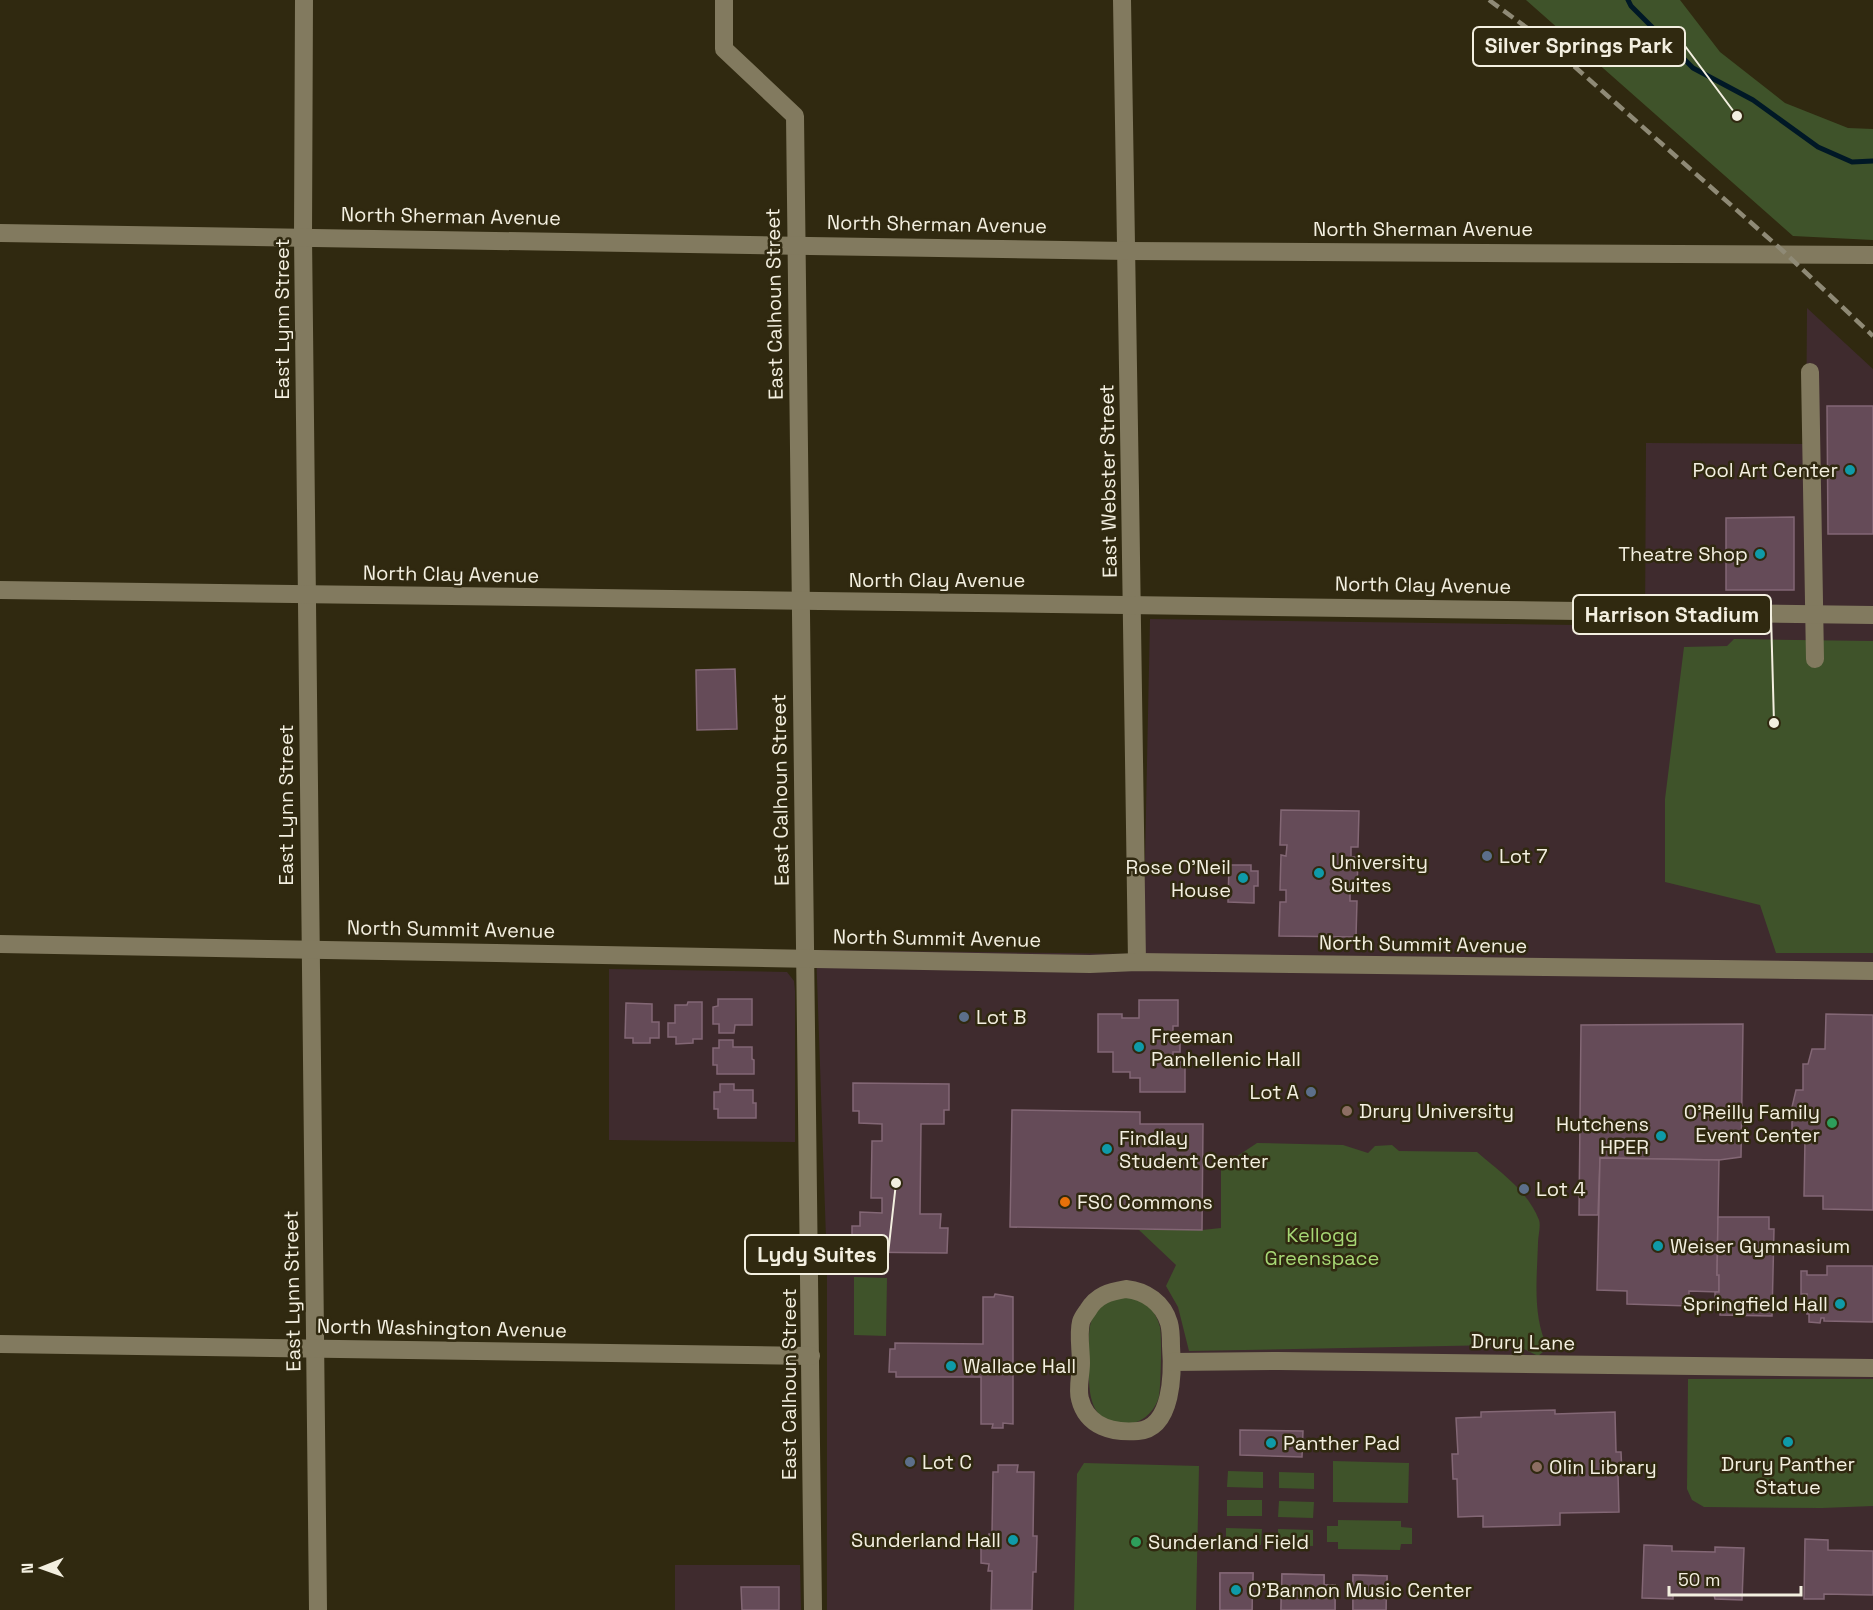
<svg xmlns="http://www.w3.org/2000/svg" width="1873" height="1610" font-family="'Space Grotesk',sans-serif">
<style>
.education{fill:#3f2b2e}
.green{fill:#3f532a}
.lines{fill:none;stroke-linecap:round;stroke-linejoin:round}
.stream{stroke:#001826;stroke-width:5}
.building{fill:#654b58;stroke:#836775;stroke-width:1.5}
.street{stroke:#827a5f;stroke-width:18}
.rail{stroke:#8f8a76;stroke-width:4.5;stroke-dasharray:12 6;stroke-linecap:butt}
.culture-dot{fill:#0f9aa8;stroke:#302910;stroke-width:2}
.service-dot{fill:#5c6f8a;stroke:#302910;stroke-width:2}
.education-dot{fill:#8d6e63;stroke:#302910;stroke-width:2}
.leisure-dot{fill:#2e9e5b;stroke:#302910;stroke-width:2}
.food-dot{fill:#e8710a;stroke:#302910;stroke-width:2}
.labels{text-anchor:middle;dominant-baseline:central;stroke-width:5;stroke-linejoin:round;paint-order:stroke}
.street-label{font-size:20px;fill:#f3efe0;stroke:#302910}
.poi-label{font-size:20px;fill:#f3efe0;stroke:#302910;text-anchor:start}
.park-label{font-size:20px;fill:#a7d875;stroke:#302910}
.leader{fill:none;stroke:#f3efe0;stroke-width:2}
.callout-dot{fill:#f3efe0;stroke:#302910;stroke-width:2}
.callout{fill:#302910;stroke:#f3efe0;stroke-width:2}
.callout-label{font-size:21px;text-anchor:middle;font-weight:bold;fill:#f3efe0}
</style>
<rect width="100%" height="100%" fill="#302910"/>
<g class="education">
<path d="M 1807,308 L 1873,369 L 1873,1610 L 827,1610 L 827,1267 L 816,950 L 1143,954 L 1150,619 L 1645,626 L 1646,443 L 1806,444 Z"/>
<path d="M 609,969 L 787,972 L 794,981 L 795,991 L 795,1142 L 609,1140 Z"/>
<path d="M 675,1565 L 800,1565 L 801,1610 L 675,1610 Z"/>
</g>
<g class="green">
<path d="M 1526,0 L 1680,0 L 1720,52 L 1785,103 L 1848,128 L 1873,129 L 1873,240 L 1793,236 Z"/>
<path d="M 1734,639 L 1873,641 L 1873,953 L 1776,953 L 1760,905 L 1665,882 L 1665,799 L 1684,647 L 1727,646 Z"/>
<path d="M 1257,1143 L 1343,1145 L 1368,1153 L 1375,1146 L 1392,1145 L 1399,1151 L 1477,1152 C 1499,1171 1528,1191 1539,1220 C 1541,1226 1538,1236 1538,1243 C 1537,1277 1532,1317 1548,1348 L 1538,1356 L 1508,1341 L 1497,1345 L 1189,1351 L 1178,1307 L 1166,1286 L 1176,1265 L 1139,1230 L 1202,1230 L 1221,1228 L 1221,1167 Z"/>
<path d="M 854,1277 L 887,1278 L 886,1336 L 854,1335 Z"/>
<path d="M 1124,1297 C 1133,1299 1143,1299 1149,1306 C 1154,1312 1158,1319 1160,1327 C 1162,1338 1161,1385 1159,1396 C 1156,1410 1142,1424 1127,1424 C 1085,1425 1089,1386 1089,1356 C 1089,1341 1087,1324 1096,1311 C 1102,1302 1114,1300 1124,1297 Z"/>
<path d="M 1688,1379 L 1873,1379 L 1873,1506 L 1822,1508 L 1704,1507 L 1692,1500 L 1687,1489 Z"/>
<path d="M 1333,1461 L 1409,1463 L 1408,1503 L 1333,1502 Z"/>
<path d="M 1084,1463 L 1199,1466 L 1196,1610 L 1074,1610 L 1077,1474 Z"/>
<path d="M 1228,1471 L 1263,1472 L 1263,1488 L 1227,1487 Z"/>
<path d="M 1279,1472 L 1314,1473 L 1314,1489 L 1279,1488 Z"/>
<rect x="1227" y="1500" width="35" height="16"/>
<path d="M 1279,1501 L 1314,1502 L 1313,1518 L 1278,1517 Z"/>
<path d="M 1338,1520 L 1401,1521 L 1401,1527 L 1412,1528 L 1412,1544 L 1401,1544 L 1400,1550 L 1338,1549 L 1338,1542 L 1327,1542 L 1327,1526 L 1338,1526 Z"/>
<path d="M 1226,1528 L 1262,1529 L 1261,1545 L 1226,1544 Z"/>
<path d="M 1278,1529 L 1313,1530 L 1313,1546 L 1278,1545 Z"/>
</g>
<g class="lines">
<path class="stream" d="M 1628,0 L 1631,6 L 1693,68 L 1753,100 L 1818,147 L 1852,162 L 1873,161"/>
</g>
<g class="building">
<path d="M 1827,406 L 1873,406 L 1873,534 L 1828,534 Z"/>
<path d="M 1794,517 L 1794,590 L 1726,590 L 1726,518 Z"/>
<path d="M 735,669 L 737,729 L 697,730 L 696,670 Z"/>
<path d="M 1281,810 L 1359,811 L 1358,847 L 1351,847 L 1351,857 L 1358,857 L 1357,891 L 1350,891 L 1350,901 L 1357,901 L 1356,937 L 1279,936 L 1280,902 L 1286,902 L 1286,890 L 1280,890 L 1281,855 L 1286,856 L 1287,845 L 1280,845 Z"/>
<path d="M 1229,865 L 1251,865 L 1251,871 L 1258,871 L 1258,886 L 1254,886 L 1254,903 L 1228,902 Z"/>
<path d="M 718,999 L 752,999 L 752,1025 L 735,1025 L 734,1033 L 719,1033 L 719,1024 L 713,1024 L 713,1007 L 718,1006 Z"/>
<path d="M 1139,1000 L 1178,1000 L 1178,1026 L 1173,1026 L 1173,1033 L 1180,1033 L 1180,1052 L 1173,1052 L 1173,1062 L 1185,1062 L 1185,1092 L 1140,1092 L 1140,1078 L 1130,1078 L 1130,1072 L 1113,1072 L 1113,1052 L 1098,1052 L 1098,1014 L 1122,1014 L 1122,1018 L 1139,1018 Z"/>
<path d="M 688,1002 L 702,1002 L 702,1039 L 693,1039 L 693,1043 L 676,1044 L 676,1037 L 668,1037 L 668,1023 L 675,1023 L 675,1005 L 687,1005 Z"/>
<path d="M 626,1003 L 652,1004 L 652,1022 L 659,1022 L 659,1038 L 650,1038 L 650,1043 L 633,1043 L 633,1038 L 625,1038 Z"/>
<path d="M 1826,1014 L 1873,1015 L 1873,1210 L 1823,1209 L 1823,1196 L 1804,1196 L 1805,1139 L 1792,1138 L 1792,1107 L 1796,1090 L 1803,1090 L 1803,1064 L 1808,1064 L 1812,1049 L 1825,1049 Z"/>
<path d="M 1743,1024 L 1741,1157 L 1719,1160 L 1600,1158 L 1598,1215 L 1579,1215 L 1581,1025 Z"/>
<path d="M 719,1040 L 733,1040 L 733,1047 L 752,1047 L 752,1059 L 754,1060 L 754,1074 L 717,1074 L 717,1065 L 713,1065 L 713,1048 L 719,1048 Z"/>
<path d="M 853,1083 L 949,1084 L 949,1110 L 944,1110 L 944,1124 L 921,1124 L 920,1214 L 941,1214 L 940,1228 L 948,1228 L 947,1253 L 852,1252 L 852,1226 L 860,1226 L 860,1212 L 882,1213 L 882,1198 L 871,1198 L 872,1141 L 882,1141 L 882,1124 L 859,1123 L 859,1111 L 853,1111 Z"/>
<path d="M 720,1084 L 734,1084 L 734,1090 L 753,1090 L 753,1103 L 756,1103 L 756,1118 L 718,1118 L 718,1109 L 714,1109 L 714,1092 L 720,1092 Z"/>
<path d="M 1012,1110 L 1140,1112 L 1140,1124 L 1203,1124 L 1202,1230 L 1010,1227 Z"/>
<path d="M 1600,1158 L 1719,1160 L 1717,1275 L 1719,1275 L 1719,1292 L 1689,1291 L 1689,1306 L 1627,1304 L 1627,1291 L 1597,1290 Z"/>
<path d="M 1718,1217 L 1769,1217 L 1769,1229 L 1774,1229 L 1772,1316 L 1720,1315 L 1720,1308 L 1715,1308 L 1715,1292 L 1719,1292 L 1719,1275 L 1717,1275 Z"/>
<path d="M 1827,1266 L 1873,1266 L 1873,1322 L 1824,1321 L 1824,1318 L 1821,1318 L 1820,1323 L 1809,1322 L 1809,1314 L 1807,1314 L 1807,1294 L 1801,1294 L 1801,1271 L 1807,1271 L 1807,1275 L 1827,1275 Z"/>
<path d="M 995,1294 L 1013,1297 L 1013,1424 L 1003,1423 L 1003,1428 L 992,1428 L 993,1424 L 981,1424 L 981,1377 L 896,1377 L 896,1372 L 889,1372 L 890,1349 L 895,1349 L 895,1343 L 983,1344 L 983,1297 L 994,1297 Z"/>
<path d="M 1555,1410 L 1555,1414 L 1615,1412 L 1616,1452 L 1621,1452 L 1622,1474 L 1618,1474 L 1619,1512 L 1560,1513 L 1560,1525 L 1483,1527 L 1483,1516 L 1458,1517 L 1457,1479 L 1453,1479 L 1452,1454 L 1458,1454 L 1456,1418 L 1481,1417 L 1481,1412 Z"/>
<path d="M 1240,1430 L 1303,1431 L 1302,1457 L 1240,1455 Z"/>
<path d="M 998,1465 L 1018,1465 L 1017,1472 L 1034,1472 L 1033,1536 L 1037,1536 L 1036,1572 L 1033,1572 L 1032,1610 L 991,1610 L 992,1571 L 988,1571 L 989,1564 L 981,1563 L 981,1544 L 989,1544 L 989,1534 L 992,1534 L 993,1472 L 998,1472 Z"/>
<path d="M 1805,1539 L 1828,1540 L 1828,1550 L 1873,1551 L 1873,1595 L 1824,1594 L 1824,1599 L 1804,1599 Z"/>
<path d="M 1644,1545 L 1672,1546 L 1672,1551 L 1715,1552 L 1715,1547 L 1744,1548 L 1742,1600 L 1715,1599 L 1714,1595 L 1673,1594 L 1673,1599 L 1642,1598 Z"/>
<path d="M 1220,1573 L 1253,1573 L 1252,1610 L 1220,1610 Z"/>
<path d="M 1220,1573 L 1253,1573 L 1252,1610 L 1220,1610 Z"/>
<path d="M 1282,1574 L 1324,1575 L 1324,1585 L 1335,1585 L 1335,1610 L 1281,1610 Z"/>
<path d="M 1282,1574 L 1324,1575 L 1324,1585 L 1335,1585 L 1335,1610 L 1281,1610 Z"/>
<path d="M 1353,1575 L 1387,1576 L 1386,1610 L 1353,1610 Z"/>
<path d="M 1353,1575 L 1387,1576 L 1386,1610 L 1353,1610 Z"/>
<path d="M 741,1587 L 779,1587 L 779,1610 L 742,1610 Z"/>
</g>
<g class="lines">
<g class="street">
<path d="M 304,0 L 303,236 L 318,1610"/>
<path d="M 724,0 L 724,49 L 795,116 L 813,1610"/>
<path d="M 1122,0 C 1129,321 1131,641 1137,962"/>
<path d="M 0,233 L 1128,251 L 1873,255"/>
<path d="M 1810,372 L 1815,659"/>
<path d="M 0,590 C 624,600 1249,605 1873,615"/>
<path d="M 0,944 L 1090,964 L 1137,962 L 1873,971"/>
<path d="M 1126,1289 C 1146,1291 1163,1303 1169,1323 C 1171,1330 1171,1339 1171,1346 C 1173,1372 1173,1428 1138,1431 C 1113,1433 1087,1427 1080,1399 C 1077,1389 1081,1374 1081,1363 C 1081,1350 1078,1334 1081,1322 C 1082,1318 1086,1313 1088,1310 C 1097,1295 1109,1292 1126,1289 Z"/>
<path d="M 0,1344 L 811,1356"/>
<path d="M 1172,1362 L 1279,1361 L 1873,1368"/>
</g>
<path class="rail" d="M 1489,0 L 1549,44 L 1783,251 L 1873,336"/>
</g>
<g class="culture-dot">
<circle cx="1850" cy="470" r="6"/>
<circle cx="1760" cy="554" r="6"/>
<circle cx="1319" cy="873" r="6"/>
<circle cx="1243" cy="878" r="6"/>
<circle cx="1139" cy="1047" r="6"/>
<circle cx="1661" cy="1136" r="6"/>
<circle cx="1107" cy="1149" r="6"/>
<circle cx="1658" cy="1246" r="6"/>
<circle cx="1840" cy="1304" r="6"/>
<circle cx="951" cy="1366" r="6"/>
<circle cx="1788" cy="1442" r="6"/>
<circle cx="1271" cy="1443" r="6"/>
<circle cx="1013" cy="1540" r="6"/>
<circle cx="1236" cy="1590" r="6"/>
</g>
<g class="service-dot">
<circle cx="1487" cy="856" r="6"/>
<circle cx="964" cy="1017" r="6"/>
<circle cx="1311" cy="1092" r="6"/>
<circle cx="1524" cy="1189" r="6"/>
<circle cx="910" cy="1462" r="6"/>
</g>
<g class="education-dot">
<circle cx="1347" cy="1111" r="6"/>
<circle cx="1537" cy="1467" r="6"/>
</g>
<g class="leisure-dot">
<circle cx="1832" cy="1123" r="6"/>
<circle cx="1136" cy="1542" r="6"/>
</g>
<circle class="food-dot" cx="1065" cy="1202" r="6"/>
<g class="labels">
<g class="street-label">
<text transform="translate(451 216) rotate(1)">North Sherman Avenue</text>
<text transform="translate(937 224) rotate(1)">North Sherman Avenue</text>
<text x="1423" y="229">North Sherman Avenue</text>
<text transform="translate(774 304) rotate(-91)">East Calhoun Street</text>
<text transform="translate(282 319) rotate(-90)">East Lynn Street</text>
<text transform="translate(1108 481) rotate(-91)">East Webster Street</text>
<text transform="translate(451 574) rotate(1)">North Clay Avenue</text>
<text x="937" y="580">North Clay Avenue</text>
<text transform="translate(1423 585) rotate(1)">North Clay Avenue</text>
<text transform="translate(780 790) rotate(-91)">East Calhoun Street</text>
<text transform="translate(286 805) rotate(-90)">East Lynn Street</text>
<text transform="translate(451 929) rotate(1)">North Summit Avenue</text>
<text transform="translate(937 938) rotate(1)">North Summit Avenue</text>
<text transform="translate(1423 944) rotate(1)">North Summit Avenue</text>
<text transform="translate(292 1291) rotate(-91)">East Lynn Street</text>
<text transform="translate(442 1328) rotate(1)">North Washington Avenue</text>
<text transform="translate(1523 1342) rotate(1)">Drury Lane</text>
<text transform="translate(789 1384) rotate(-90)">East Calhoun Street</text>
</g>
<g class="poi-label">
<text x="1838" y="470" text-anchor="end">Pool Art Center</text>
<text x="1748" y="554" text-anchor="end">Theatre Shop</text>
<text x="1499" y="856">Lot 7</text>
<text x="1331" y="862">University<tspan x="1331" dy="23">Suites</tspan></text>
<text x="1231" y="867" text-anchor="end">Rose O’Neil<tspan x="1231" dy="23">House</tspan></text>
<text x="976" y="1017">Lot B</text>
<text x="1151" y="1036">Freeman<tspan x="1151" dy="23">Panhellenic Hall</tspan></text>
<text x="1299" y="1092" text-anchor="end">Lot A</text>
<text x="1359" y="1111">Drury University</text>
<text x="1820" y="1112" text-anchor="end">O'Reilly Family<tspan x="1820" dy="23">Event Center</tspan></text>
<text x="1649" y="1124" text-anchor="end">Hutchens<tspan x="1649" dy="23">HPER</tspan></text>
<text x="1119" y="1138">Findlay<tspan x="1119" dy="23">Student Center</tspan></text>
<text x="1536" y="1189">Lot 4</text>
<text x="1077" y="1202">FSC Commons</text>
<text x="1670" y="1246">Weiser Gymnasium</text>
<text x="1828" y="1304" text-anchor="end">Springfield Hall</text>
<text x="963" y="1366">Wallace Hall</text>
<text x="1283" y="1443">Panther Pad</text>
<text x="922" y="1462">Lot C</text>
<text x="1788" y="1464" text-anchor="middle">Drury Panther<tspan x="1788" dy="23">Statue</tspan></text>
<text x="1549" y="1467">Olin Library</text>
<text x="1001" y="1540" text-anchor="end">Sunderland Hall</text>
<text x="1148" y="1542">Sunderland Field</text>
<text x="1248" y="1590">O'Bannon Music Center</text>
</g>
<g class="park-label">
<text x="1322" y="1235">Kellogg<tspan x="1322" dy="23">Greenspace</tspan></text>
</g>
</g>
<path class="leader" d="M1737 116L1685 46M1774 723L1771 615M896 1183L888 1254"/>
<g class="callout-dot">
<circle cx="1737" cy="116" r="6"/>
<circle cx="1774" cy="723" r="6"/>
<circle cx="896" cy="1183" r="6"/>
</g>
<g class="callout">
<rect x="1473" y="27" width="212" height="39" rx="6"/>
<rect x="1573" y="595" width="198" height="39" rx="6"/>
<rect x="745" y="1235" width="143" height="39" rx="6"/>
</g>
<g class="callout-label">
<text x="1579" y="53">Silver Springs Park</text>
<text x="1672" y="622">Harrison Stadium</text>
<text x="817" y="1262">Lydy Suites</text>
</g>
<g transform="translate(42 1568) rotate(269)" stroke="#302910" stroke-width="4.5" paint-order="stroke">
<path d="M0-4.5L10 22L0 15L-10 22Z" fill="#f3efe0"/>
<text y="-9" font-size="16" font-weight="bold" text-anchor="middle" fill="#f3efe0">N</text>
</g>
<path d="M1669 1586v9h132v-9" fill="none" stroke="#f3efe0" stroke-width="3"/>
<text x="1678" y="1586" font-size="18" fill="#f3efe0" stroke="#302910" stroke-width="4.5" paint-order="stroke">50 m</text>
</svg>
